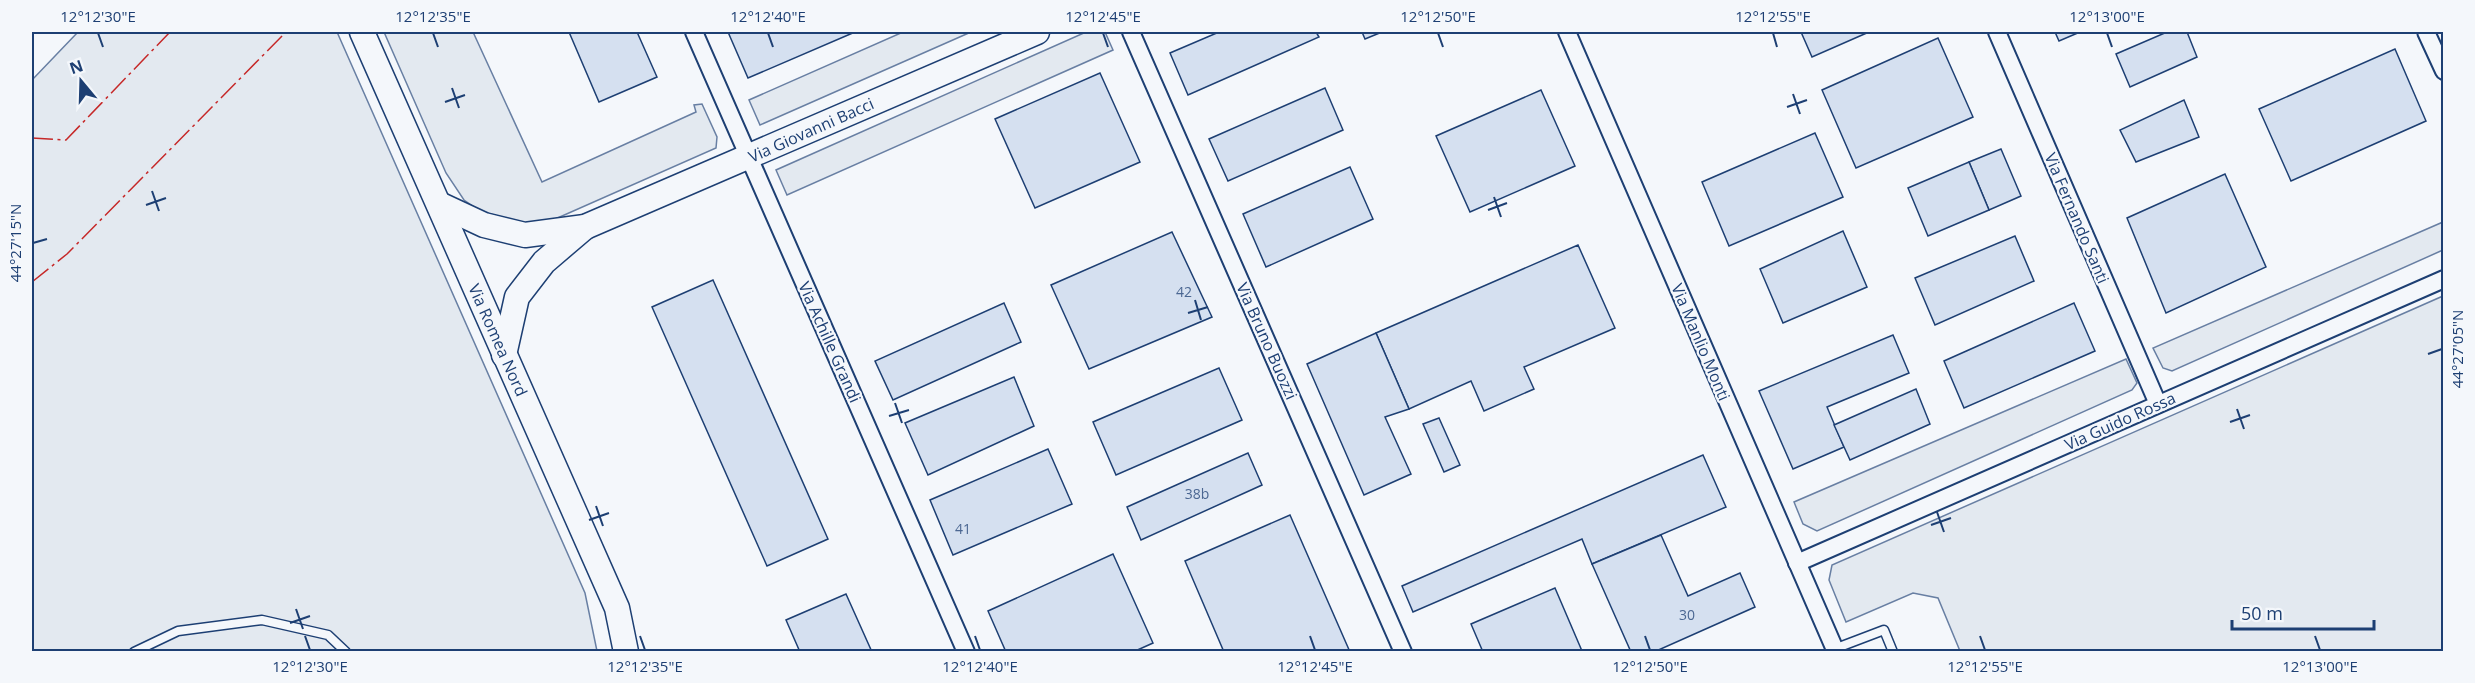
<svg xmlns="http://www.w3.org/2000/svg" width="2475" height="683" font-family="'Open Sans',sans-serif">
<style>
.green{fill:#e3e9f0;stroke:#687fa3;stroke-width:1.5}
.building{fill:#d5e0f0;stroke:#1d3f73;stroke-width:1.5}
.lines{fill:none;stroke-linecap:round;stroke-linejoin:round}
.lane-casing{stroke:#1d3f73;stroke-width:11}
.street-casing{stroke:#1d3f73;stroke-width:20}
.secondary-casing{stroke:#1d3f73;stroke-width:27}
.lane{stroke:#f4f7fb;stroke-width:8}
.street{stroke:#f4f7fb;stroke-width:16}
.secondary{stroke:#f4f7fb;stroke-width:24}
.power{stroke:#c62828;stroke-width:1.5;stroke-dasharray:21 4.5 3 4.5;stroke-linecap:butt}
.ticks{fill:none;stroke:#1d3f73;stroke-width:2}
.labels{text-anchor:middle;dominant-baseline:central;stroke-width:4.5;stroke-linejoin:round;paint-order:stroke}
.number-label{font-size:14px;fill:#4b6792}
.street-label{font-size:16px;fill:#1d3f73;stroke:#f4f7fb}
.neatline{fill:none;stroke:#1d3f73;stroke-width:2}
.ticks-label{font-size:15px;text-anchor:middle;fill:#1d3f73}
</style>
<rect width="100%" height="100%" fill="#f4f7fb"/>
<g class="green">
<path d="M 78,32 L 337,32 L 585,593 L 597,651 L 32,651 L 32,80 Z"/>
<path d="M 384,32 L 473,32 L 542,182 L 696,112 L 694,105 L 702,104 L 717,137 L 716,148 L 553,220 L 529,225 L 480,211 L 464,200 L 446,173 Z"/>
<path d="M 903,32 L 971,32 L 760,125 L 749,100 Z"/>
<path d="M 1086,32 L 1105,32 L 1113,50 L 787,195 L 776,170 Z"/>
<path d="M 2443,222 L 2443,250 L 2172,371 L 2163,368 L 2153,348 Z"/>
<path d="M 2443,296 L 2443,651 L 1960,651 L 1938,598 L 1913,593 L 1846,622 L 1829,580 L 1832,565 Z"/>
<path d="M 2126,359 L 2137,383 L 2132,390 L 1817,531 L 1803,524 L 1794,502 Z"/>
</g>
<g class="building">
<path d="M 569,32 L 637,32 L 657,77 L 599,102 Z"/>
<path d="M 728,32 L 855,32 L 748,78 Z"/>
<path d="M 1219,32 L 1316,32 L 1319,37 L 1188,95 L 1170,53 Z"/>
<path d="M 1362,32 L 1382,32 L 1365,39 Z"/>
<path d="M 1801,32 L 1869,32 L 1812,57 Z"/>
<path d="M 2055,32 L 2080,32 L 2059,41 Z"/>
<path d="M 2167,32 L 2187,32 L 2197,57 L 2130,87 L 2116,54 Z"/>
<path d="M 1938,38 L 1973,117 L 1856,168 L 1822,90 Z"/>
<path d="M 2395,49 L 2426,121 L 2291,181 L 2259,109 Z"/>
<path d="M 1100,73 L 1140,162 L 1035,208 L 995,119 Z"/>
<path d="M 1325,88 L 1343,130 L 1228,181 L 1209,139 Z"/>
<path d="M 1541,90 L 1575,166 L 1470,212 L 1436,136 Z"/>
<path d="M 2184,100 L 2199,137 L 2136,162 L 2120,130 Z"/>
<path d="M 1815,133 L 1843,197 L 1729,246 L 1702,182 Z"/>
<path d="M 2001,149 L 2021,196 L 1989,210 L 1969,162 Z"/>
<path d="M 1969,162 L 1989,210 L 1928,236 L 1908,188 Z"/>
<path d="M 1350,167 L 1373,219 L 1266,267 L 1243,214 Z"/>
<path d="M 2225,174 L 2266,267 L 2166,313 L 2127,218 Z"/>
<path d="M 1843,231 L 1867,287 L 1783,323 L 1760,269 Z"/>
<path d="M 1172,232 L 1212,317 L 1089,369 L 1051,285 Z"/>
<path d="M 2015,236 L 2034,281 L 1935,325 L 1915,278 Z"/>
<path d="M 1578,245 L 1615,328 L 1524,367 L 1534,389 L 1484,411 L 1471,381 L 1409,409 L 1376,333 Z"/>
<path d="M 713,280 L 828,539 L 767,566 L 652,307 Z"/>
<path d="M 1004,303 L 1021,342 L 893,400 L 875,361 Z"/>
<path d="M 2074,303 L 2095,351 L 1964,408 L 1944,361 Z"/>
<path d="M 1376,333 L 1409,409 L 1385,417 L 1411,474 L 1364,495 L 1307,364 Z"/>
<path d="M 1893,335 L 1909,373 L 1827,407 L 1844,447 L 1793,469 L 1759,391 Z"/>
<path d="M 1219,368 L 1242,420 L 1116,475 L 1093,422 Z"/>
<path d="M 1014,377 L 1034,426 L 928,475 L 905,423 Z"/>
<path d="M 1916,389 L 1930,424 L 1850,460 L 1834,425 Z"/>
<path d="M 1439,418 L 1460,465 L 1444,472 L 1423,424 Z"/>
<path d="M 1048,449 L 1072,504 L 953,555 L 930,500 Z"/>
<path d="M 1248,453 L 1262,485 L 1141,540 L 1127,507 Z"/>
<path d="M 1703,455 L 1726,507 L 1592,564 L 1582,539 L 1413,612 L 1402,586 Z"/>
<path d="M 1290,515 L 1350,652 L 1224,652 L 1185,561 Z"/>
<path d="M 1661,535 L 1688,596 L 1740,573 L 1755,607 L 1654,652 L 1631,652 L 1592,564 Z"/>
<path d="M 1113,554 L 1153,643 L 1133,652 L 1006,652 L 988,611 Z"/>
<path d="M 1555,588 L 1582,651 L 1483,652 L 1471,624 Z"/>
<path d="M 846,594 L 872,652 L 800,652 L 786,620 Z"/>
</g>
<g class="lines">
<defs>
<g id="lane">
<path d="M 1834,649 L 1884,630 L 1893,652"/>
<path d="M 134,652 L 178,631 L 262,620 L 328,635 L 346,652"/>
</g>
<g id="street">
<path d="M 694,32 L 966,652"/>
<path d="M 1131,32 L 1403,652"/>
<path d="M 1567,32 L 1836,652"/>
<path d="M 1997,32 L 2158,404"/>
<path d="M 2426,32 L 2444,71"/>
<path d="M 1797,563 L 2444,279"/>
</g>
<g id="secondary">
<path d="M 362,32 L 617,608 L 626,652"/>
<path d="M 439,204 L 484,225 L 525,235 L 585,227 L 1037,32"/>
<path d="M 504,355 L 517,297 L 544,262 L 585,227"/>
</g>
</defs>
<use href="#lane" class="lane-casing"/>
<use href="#street" class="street-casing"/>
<use href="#secondary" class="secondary-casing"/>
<use href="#lane" class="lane"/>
<use href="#street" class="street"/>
<use href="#secondary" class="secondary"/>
<g class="power">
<path d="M 32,138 L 66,140 L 170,32"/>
<path d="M 32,282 L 67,254 L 286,32"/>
</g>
</g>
<path class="ticks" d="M 98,33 L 103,47M 433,33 L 438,47M 768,33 L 773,47M 1103,33 L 1108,47M 1438,33 L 1443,47M 1773,33 L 1777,47M 2107,33 L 2112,47M 452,88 L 459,108M 1793,94 L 1800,114M 445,102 L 465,95M 1787,107 L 1807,100M 152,191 L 159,211M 1494,197 L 1501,217M 146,205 L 166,198M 1488,210 L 1507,203M 33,243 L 47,239M 1195,300 L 1201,320M 1188,313 L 1208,307M 2428,354 L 2442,349M 895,403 L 902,423M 2237,409 L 2244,429M 889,416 L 909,410M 2230,422 L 2250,415M 596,506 L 603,526M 1937,512 L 1944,532M 589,520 L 609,513M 1931,525 L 1951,518M 296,609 L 303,629M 290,623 L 310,616M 305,636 L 310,650M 640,636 L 645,650M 975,636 L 980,650M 1310,636 L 1315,650M 1645,636 L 1650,650M 1980,636 L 1985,650M 2315,636 L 2320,650"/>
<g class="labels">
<g class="number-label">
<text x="1184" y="291">42</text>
<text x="1197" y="493">38b</text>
<text x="963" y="528">41</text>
<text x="1687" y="614">30</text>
</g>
<g class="street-label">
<text transform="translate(811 130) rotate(-24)">Via Giovanni Bacci</text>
<text transform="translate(2077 218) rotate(67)">Via Fernando Santi</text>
<text transform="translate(498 340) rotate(66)">Via Romea Nord</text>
<text transform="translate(1267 341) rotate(66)">Via Bruno Buozzi</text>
<text transform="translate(830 342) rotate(66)">Via Achille Grandi</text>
<text transform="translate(1701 342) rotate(67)">Via Manlio Monti</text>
<text transform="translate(2120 421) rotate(-24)">Via Guido Rossa</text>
</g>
</g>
<rect width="2475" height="683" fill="none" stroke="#f4f7fb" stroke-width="66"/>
<g transform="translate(81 81) rotate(341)" stroke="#f4f7fb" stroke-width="4.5" paint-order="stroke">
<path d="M0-4.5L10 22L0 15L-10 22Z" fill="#1d3f73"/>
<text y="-9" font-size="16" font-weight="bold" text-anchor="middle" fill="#1d3f73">N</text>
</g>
<path d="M2232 620v9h142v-9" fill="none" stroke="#1d3f73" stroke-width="3"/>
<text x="2241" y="620" font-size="18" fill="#1d3f73" stroke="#f4f7fb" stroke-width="4.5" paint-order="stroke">50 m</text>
<rect x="33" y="33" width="2409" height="617" class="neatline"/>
<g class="ticks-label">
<text x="98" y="22">12°12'30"E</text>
<text x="433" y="22">12°12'35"E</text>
<text x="768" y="22">12°12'40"E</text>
<text x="1103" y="22">12°12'45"E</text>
<text x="1438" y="22">12°12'50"E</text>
<text x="1773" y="22">12°12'55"E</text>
<text x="2107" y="22">12°13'00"E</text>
<text transform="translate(16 243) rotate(-90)" y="5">44°27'15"N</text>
<text transform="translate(2458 349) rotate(-90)" y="5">44°27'05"N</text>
<text x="310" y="672">12°12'30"E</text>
<text x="645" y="672">12°12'35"E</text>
<text x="980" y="672">12°12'40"E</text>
<text x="1315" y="672">12°12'45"E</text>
<text x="1650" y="672">12°12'50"E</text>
<text x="1985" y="672">12°12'55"E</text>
<text x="2320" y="672">12°13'00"E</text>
</g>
</svg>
